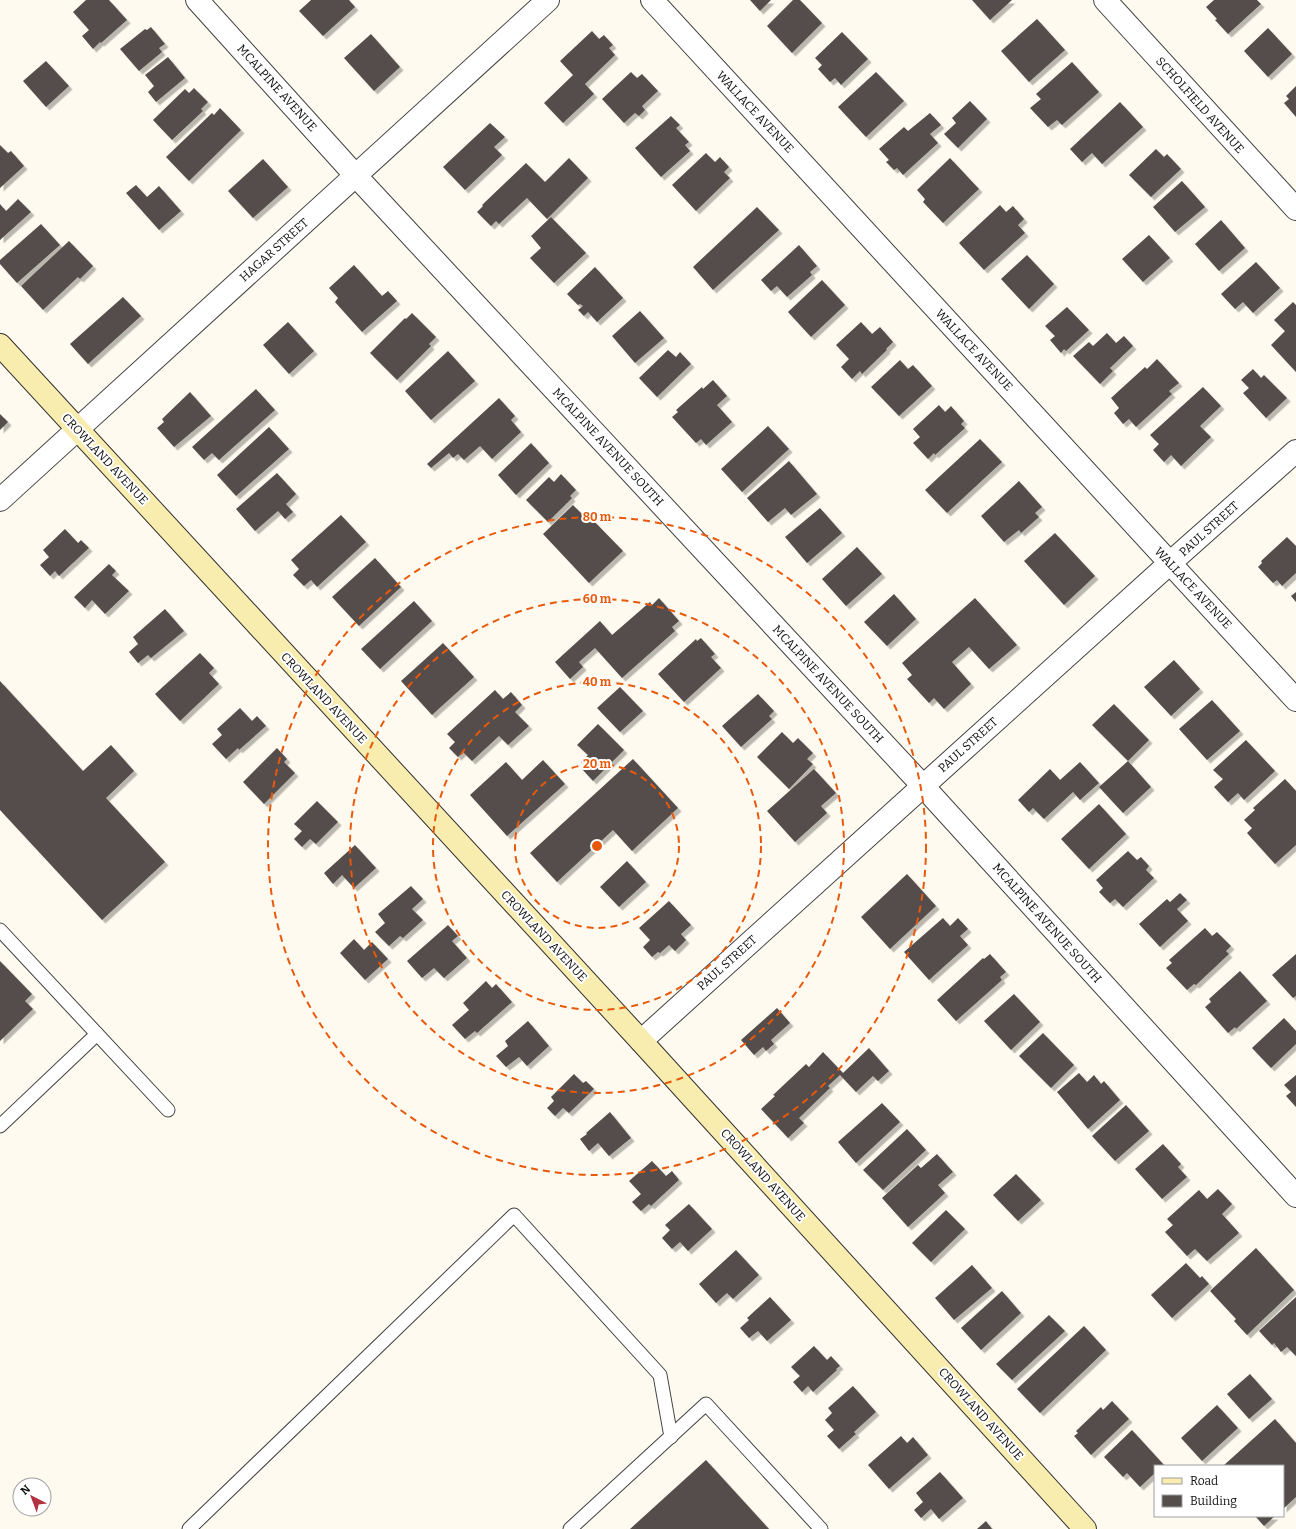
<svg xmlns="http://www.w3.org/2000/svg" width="1296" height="1529" font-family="Bitter,serif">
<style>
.building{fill:#554e4b;filter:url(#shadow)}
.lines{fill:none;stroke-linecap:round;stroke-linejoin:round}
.service-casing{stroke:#414141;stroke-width:15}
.minor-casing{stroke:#414141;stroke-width:24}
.secondary-casing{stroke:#303030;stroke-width:24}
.service{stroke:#fff;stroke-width:13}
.minor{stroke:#fff;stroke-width:22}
.secondary{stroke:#f9ecaf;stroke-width:22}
.ring{fill:none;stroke:#e8590c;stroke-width:2;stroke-dasharray:7 5}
.labels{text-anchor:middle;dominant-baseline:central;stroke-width:4;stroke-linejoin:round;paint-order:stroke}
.street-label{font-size:12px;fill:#0e0e0e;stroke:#fff}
.centre{fill:#e8590c;stroke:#fff;stroke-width:2}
.ring-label{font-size:12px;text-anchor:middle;font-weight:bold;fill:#e8590c;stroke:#fff;stroke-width:4;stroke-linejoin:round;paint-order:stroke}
</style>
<defs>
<filter id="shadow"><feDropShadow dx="3.5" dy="3.5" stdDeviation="0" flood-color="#0004"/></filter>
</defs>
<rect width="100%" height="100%" fill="#fefaef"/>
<g class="building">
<path d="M 86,0 L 109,0 L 127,20 L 101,43 L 100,42 L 93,49 L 82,36 L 89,30 L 73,12 Z"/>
<path d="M 311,0 L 349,0 L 355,7 L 323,36 L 299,11 Z"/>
<path d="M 750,0 L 771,0 L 760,11 Z"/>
<path d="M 793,0 L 800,0 L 822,23 L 792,53 L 767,26 Z"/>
<path d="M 972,0 L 1012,0 L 990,20 Z"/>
<path d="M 1214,0 L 1257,0 L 1261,4 L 1228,34 L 1215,20 L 1217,19 L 1206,7 Z"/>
<path d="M 1037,19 L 1065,50 L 1029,82 L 1001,51 Z"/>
<path d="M 151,27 L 165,44 L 159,48 L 162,52 L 139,71 L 120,49 L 145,29 L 147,30 Z"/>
<path d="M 1268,28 L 1292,54 L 1268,77 L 1244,51 Z"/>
<path d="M 592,31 L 599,39 L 604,35 L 613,45 L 609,48 L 615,55 L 585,84 L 594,94 L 563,123 L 544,103 L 573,75 L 560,61 Z"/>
<path d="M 842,32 L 868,59 L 841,85 L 835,78 L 830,82 L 818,69 L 822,65 L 815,58 Z"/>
<path d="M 371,34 L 400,67 L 374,91 L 344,58 Z"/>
<path d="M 168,57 L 185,78 L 156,102 L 148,92 L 154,86 L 145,75 Z"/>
<path d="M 46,61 L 69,86 L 46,107 L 23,81 Z"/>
<path d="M 1072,62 L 1099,92 L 1062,125 L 1057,120 L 1048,127 L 1030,108 L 1041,99 L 1036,94 Z"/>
<path d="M 631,72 L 637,78 L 642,74 L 658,91 L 642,106 L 645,110 L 639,116 L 635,113 L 624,123 L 602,99 Z"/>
<path d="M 876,72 L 904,101 L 866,137 L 838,107 Z"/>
<path d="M 1296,86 L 1296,117 L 1284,103 L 1289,99 L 1286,96 Z"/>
<path d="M 194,88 L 208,102 L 201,109 L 203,111 L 172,140 L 153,120 L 185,89 L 189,93 Z"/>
<path d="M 970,101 L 987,119 L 958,148 L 944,134 L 956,123 L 952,118 Z"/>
<path d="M 1120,102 L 1143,127 L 1102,164 L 1092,153 L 1082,162 L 1070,149 Z"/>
<path d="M 220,108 L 241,130 L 189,181 L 166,157 L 212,113 L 214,115 Z"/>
<path d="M 930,113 L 941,125 L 930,134 L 938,143 L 903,175 L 897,168 L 894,170 L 886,162 L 889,160 L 879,149 L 904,127 L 908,131 Z"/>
<path d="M 671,116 L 680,125 L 676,128 L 689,142 L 685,145 L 690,151 L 661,177 L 635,148 Z"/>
<path d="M 490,123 L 505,137 L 494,147 L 502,155 L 465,190 L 443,167 Z"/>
<path d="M 0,145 L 8,153 L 11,151 L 24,166 L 0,188 Z"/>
<path d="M 1156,149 L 1164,157 L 1167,154 L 1181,169 L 1151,197 L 1129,175 Z"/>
<path d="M 706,153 L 715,162 L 720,157 L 729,167 L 724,172 L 730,178 L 696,211 L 672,185 Z"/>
<path d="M 569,158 L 588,178 L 547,219 L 527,198 L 499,224 L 496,221 L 491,226 L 477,212 L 483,206 L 482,205 L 526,163 L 545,182 Z"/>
<path d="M 950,158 L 979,189 L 943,223 L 923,202 L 925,199 L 917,190 Z"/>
<path d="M 263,159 L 288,187 L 253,218 L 228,191 Z"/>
<path d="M 1182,181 L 1205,207 L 1175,232 L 1153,207 Z"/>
<path d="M 136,185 L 147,197 L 159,186 L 181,211 L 159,230 L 126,193 Z"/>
<path d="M 18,199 L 31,212 L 0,240 L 0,204 L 6,211 Z"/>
<path d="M 1000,205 L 1006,212 L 1013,206 L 1024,219 L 1018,225 L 1025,233 L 984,270 L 959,243 Z"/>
<path d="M 757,207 L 779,230 L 713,290 L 693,267 Z"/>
<path d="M 551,217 L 586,253 L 554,283 L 530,258 L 541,248 L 531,236 Z"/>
<path d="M 1221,220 L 1245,248 L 1219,271 L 1195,244 Z"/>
<path d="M 41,224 L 60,245 L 17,283 L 0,264 L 0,260 Z"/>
<path d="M 1149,235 L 1170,258 L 1143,282 L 1122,259 Z"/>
<path d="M 69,241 L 93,266 L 80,279 L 78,277 L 43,310 L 21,286 Z"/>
<path d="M 799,245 L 817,266 L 810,272 L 812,275 L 787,297 L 777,286 L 771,291 L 761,280 Z"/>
<path d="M 1027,255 L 1054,284 L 1029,309 L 1001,279 Z"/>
<path d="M 1256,262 L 1280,288 L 1253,313 L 1243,302 L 1235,309 L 1221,294 Z"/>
<path d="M 354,265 L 382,296 L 388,291 L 397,301 L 362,332 L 335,302 L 338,298 L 329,288 Z"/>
<path d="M 595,267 L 623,298 L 597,322 L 588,312 L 584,316 L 578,310 L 583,306 L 580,304 L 578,305 L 567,294 Z"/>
<path d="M 822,280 L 845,305 L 811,337 L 788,312 Z"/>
<path d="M 123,297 L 141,316 L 88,364 L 70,344 Z"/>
<path d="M 1293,302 L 1296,305 L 1296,372 L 1271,345 L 1285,331 L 1274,320 Z"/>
<path d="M 1067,307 L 1089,330 L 1066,351 L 1064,349 L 1061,353 L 1050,340 L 1055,336 L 1045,326 Z"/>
<path d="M 640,311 L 664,338 L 635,363 L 612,336 Z"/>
<path d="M 412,313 L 436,337 L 429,344 L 431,346 L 397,380 L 370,353 L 405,318 L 406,319 Z"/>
<path d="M 288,322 L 314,351 L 289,374 L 263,345 Z"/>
<path d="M 861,322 L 872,334 L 880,327 L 893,342 L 886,349 L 887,350 L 862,374 L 860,371 L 852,379 L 841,367 L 849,359 L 836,345 Z"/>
<path d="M 1107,333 L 1116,343 L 1124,336 L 1133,346 L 1110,368 L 1113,371 L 1100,384 L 1073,356 L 1089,342 L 1093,346 Z"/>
<path d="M 668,350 L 676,357 L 680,352 L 691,364 L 657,397 L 639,378 Z"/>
<path d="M 448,351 L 475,381 L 431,420 L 405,391 Z"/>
<path d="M 1157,359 L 1179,383 L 1169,391 L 1172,394 L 1136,427 L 1129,419 L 1123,424 L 1114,413 L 1119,408 L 1111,398 L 1145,367 L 1147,369 Z"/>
<path d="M 900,360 L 908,369 L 913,365 L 932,386 L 899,416 L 871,387 Z"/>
<path d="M 1253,369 L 1261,378 L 1264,375 L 1287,398 L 1266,418 L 1243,393 L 1249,388 L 1241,380 Z"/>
<path d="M 713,380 L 727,396 L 717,405 L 732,422 L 706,445 L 701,439 L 696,443 L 672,417 L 678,412 L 676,410 L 702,387 L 703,389 Z"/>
<path d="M 1203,387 L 1221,406 L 1200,426 L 1211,437 L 1181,466 L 1171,455 L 1164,462 L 1153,450 L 1159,444 L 1150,435 Z"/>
<path d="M 256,389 L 275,410 L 219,460 L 212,453 L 204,460 L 192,447 Z"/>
<path d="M 190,392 L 211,416 L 174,447 L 157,428 L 164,422 L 162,419 Z"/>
<path d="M 499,398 L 515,416 L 511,420 L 521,432 L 492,459 L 480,446 L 464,460 L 458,454 L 453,458 L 449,453 L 431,468 L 427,464 Z"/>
<path d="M 939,405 L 945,412 L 951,406 L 964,421 L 961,424 L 965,428 L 935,455 L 934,453 L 928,459 L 913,443 L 920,437 L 913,429 Z"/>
<path d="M 0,414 L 8,422 L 0,430 Z"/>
<path d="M 768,426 L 789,449 L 742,492 L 721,469 Z"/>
<path d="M 269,427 L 289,449 L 236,496 L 217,475 Z"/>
<path d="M 980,439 L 1002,462 L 947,513 L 925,490 Z"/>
<path d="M 531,443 L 549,463 L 516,495 L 498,475 Z"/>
<path d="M 789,461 L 817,494 L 791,515 L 785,508 L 768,522 L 747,498 Z"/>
<path d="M 277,473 L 296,494 L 286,504 L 293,512 L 285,519 L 278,511 L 255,531 L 236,509 Z"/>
<path d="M 561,474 L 576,490 L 570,496 L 572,498 L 548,522 L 526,500 L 549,477 L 554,482 Z"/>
<path d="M 1019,481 L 1042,507 L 1035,513 L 1039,517 L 1021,533 L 1019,530 L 1004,542 L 981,516 Z"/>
<path d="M 573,505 L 584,516 L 586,513 L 623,551 L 589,583 L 543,534 Z"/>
<path d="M 820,508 L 842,533 L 807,563 L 785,537 Z"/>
<path d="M 341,515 L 366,542 L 317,587 L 311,580 L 304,586 L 293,575 L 299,569 L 291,560 Z"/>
<path d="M 65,529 L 78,543 L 81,540 L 89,548 L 59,576 L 55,571 L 50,576 L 40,565 L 49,557 L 43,550 Z"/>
<path d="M 1055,533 L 1095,576 L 1064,605 L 1024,561 Z"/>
<path d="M 1287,537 L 1296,546 L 1296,573 L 1282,586 L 1277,580 L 1273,583 L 1258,567 L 1262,563 L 1261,561 Z"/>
<path d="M 857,547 L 882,574 L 846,606 L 822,579 Z"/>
<path d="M 375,558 L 401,587 L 359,626 L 332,597 Z"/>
<path d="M 109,564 L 116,571 L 112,575 L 129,591 L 105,614 L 92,600 L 85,608 L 74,597 Z"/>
<path d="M 1296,592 L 1296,602 L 1291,596 Z"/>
<path d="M 894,594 L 916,619 L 887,646 L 864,622 Z"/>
<path d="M 659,598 L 679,621 L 672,627 L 675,631 L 622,678 L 595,648 L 579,662 L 583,667 L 570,679 L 555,662 L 600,621 L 612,635 L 650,602 L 652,605 Z"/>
<path d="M 975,598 L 1017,645 L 989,669 L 969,647 L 952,662 L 971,684 L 944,709 L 934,698 L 929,703 L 907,679 L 912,675 L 902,663 Z"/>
<path d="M 414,601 L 432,621 L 380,669 L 361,649 Z"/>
<path d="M 165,609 L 184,631 L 151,658 L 148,655 L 138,663 L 129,652 L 138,644 L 133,637 Z"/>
<path d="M 701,638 L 715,654 L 711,657 L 721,668 L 684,702 L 658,674 L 696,639 L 697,641 Z"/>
<path d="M 443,643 L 474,677 L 432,715 L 401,681 Z"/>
<path d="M 200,653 L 214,668 L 209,673 L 219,684 L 180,721 L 155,694 Z"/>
<path d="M 1174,660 L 1200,689 L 1171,716 L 1144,687 Z"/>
<path d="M 0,681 L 83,771 L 111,745 L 134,771 L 106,798 L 165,862 L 102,920 L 0,810 Z"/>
<path d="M 620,687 L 643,711 L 620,732 L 597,708 Z"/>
<path d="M 495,690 L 503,699 L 511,692 L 522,705 L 515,712 L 529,726 L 508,745 L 499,736 L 472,761 L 463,752 L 458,757 L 449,748 L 455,742 L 447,734 Z"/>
<path d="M 758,694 L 774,711 L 769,716 L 772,719 L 741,747 L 722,726 Z"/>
<path d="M 1212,700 L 1240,731 L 1207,760 L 1179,729 Z"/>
<path d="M 1114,704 L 1149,740 L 1128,761 L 1151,787 L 1123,813 L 1099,787 L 1128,761 L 1092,725 Z"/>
<path d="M 240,708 L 252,721 L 257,716 L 266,726 L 239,750 L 238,748 L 226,759 L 212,744 L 222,735 L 217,729 Z"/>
<path d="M 598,724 L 624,750 L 593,781 L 582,769 L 585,765 L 581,762 L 588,755 L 577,745 Z"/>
<path d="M 782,732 L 793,743 L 798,738 L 813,753 L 807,759 L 813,764 L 789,789 L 757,757 Z"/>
<path d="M 1246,740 L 1275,771 L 1244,800 L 1238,793 L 1228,802 L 1214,787 L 1223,779 L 1213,770 Z"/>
<path d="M 277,748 L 287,759 L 284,762 L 295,773 L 264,804 L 243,782 Z"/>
<path d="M 633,759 L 678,808 L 632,851 L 613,830 L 557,882 L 530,853 Z"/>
<path d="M 543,760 L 565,784 L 507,836 L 470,795 L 506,762 L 522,780 Z"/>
<path d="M 1080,762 L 1099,783 L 1080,800 L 1073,792 L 1044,819 L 1033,808 L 1029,812 L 1018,800 L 1050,769 L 1060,780 Z"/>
<path d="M 814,769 L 836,793 L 821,806 L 827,813 L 795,842 L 767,811 Z"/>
<path d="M 1285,779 L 1296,791 L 1296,845 L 1275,864 L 1247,833 L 1252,828 L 1244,820 L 1255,810 L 1253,808 Z"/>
<path d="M 317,801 L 338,822 L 316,844 L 310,839 L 302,847 L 294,839 L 302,831 L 294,824 Z"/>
<path d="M 1099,804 L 1126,834 L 1089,869 L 1061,839 Z"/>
<path d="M 355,845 L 376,868 L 354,888 L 342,875 L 333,884 L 324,873 Z"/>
<path d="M 1128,851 L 1137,860 L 1141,857 L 1149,866 L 1146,870 L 1154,878 L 1123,907 L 1115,899 L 1110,903 L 1099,892 L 1103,888 L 1096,880 Z"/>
<path d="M 627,861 L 646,882 L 619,907 L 600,887 Z"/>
<path d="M 907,874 L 936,906 L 890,949 L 861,917 Z"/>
<path d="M 411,886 L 423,899 L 412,909 L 423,920 L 403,938 L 400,936 L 389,946 L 375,932 L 385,923 L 378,914 Z"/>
<path d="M 1180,893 L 1187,900 L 1177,909 L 1188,921 L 1160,947 L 1139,924 L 1167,899 L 1170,902 Z"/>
<path d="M 669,901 L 691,925 L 681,934 L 686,940 L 675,951 L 669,945 L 660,953 L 658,952 L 652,957 L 643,947 L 650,940 L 639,928 Z"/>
<path d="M 943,918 L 950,926 L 958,918 L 968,929 L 960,936 L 968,945 L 929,980 L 904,952 Z"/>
<path d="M 448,925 L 458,936 L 452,941 L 467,958 L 444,978 L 434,968 L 422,978 L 407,961 Z"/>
<path d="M 1205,928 L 1212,936 L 1217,932 L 1231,946 L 1226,951 L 1229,954 L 1196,985 L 1194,984 L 1187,990 L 1166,968 L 1172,963 L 1169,960 Z"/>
<path d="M 354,939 L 364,950 L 372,942 L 388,959 L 365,980 L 340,953 Z"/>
<path d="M 990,954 L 1006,972 L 1000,977 L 1002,980 L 956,1021 L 937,1000 L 983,958 L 984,959 Z"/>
<path d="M 1296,954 L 1296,996 L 1293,998 L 1272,975 Z"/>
<path d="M 0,961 L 32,994 L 25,1001 L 33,1009 L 0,1041 Z"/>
<path d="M 1240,971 L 1267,1001 L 1236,1029 L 1235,1027 L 1228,1033 L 1205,1007 L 1211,1002 L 1209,999 Z"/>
<path d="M 486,981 L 492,988 L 496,984 L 512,1002 L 477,1033 L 475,1031 L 465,1039 L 452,1025 L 469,1010 L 463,1003 Z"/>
<path d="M 1014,994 L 1040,1022 L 1011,1050 L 984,1021 Z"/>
<path d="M 777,1008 L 790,1023 L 771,1040 L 774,1044 L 766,1051 L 763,1047 L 754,1055 L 741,1040 Z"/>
<path d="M 1284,1018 L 1296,1031 L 1296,1044 L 1271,1068 L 1252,1048 Z"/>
<path d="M 528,1021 L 549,1046 L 527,1066 L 519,1057 L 506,1067 L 496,1056 L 508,1046 L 505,1041 Z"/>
<path d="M 1043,1033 L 1074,1065 L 1051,1088 L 1019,1056 Z"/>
<path d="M 869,1048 L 889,1071 L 878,1081 L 873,1076 L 856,1092 L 840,1075 L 828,1086 L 830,1088 L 799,1118 L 804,1123 L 788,1138 L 761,1109 L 775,1096 L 773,1095 L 806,1064 L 809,1067 L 823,1052 L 843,1073 Z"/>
<path d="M 1079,1073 L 1087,1082 L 1094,1075 L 1101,1084 L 1104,1081 L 1120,1100 L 1088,1129 L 1057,1092 Z"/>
<path d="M 574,1074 L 583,1083 L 586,1081 L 594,1089 L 569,1113 L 563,1108 L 555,1116 L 547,1108 L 554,1101 L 551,1097 Z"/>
<path d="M 1296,1075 L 1296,1107 L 1286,1096 L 1291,1092 L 1284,1085 Z"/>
<path d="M 882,1103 L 900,1122 L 856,1163 L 838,1142 Z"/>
<path d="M 1126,1105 L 1149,1131 L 1115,1161 L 1092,1136 Z"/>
<path d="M 610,1112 L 631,1138 L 609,1156 L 598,1143 L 589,1151 L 580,1139 L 587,1134 L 586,1133 Z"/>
<path d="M 907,1129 L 926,1150 L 883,1190 L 863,1170 Z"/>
<path d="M 1163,1144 L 1181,1164 L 1178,1167 L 1187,1177 L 1162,1199 L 1135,1169 Z"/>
<path d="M 937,1154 L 953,1172 L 938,1185 L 945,1193 L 908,1227 L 882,1198 L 918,1165 L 921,1168 Z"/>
<path d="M 652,1161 L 666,1176 L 672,1171 L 679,1180 L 651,1206 L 649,1204 L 641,1211 L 632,1202 L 641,1194 L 629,1181 Z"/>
<path d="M 1016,1174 L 1041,1200 L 1018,1221 L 993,1195 Z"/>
<path d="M 1218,1189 L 1232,1204 L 1222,1214 L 1239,1233 L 1207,1261 L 1195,1249 L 1187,1256 L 1165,1232 L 1173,1225 L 1167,1219 L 1199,1190 L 1207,1199 Z"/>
<path d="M 689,1204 L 712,1229 L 688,1251 L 680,1242 L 672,1249 L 662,1238 L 670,1230 L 665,1225 Z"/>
<path d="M 946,1210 L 965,1229 L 931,1262 L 912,1243 Z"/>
<path d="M 1256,1248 L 1294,1290 L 1247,1335 L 1234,1321 L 1236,1319 L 1210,1291 Z"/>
<path d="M 736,1250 L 759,1275 L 733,1299 L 727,1293 L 716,1303 L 699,1284 Z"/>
<path d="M 1186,1263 L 1200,1278 L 1202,1276 L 1209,1284 L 1172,1318 L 1151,1295 Z"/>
<path d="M 972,1265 L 992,1288 L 954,1320 L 935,1298 Z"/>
<path d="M 1002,1291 L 1021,1313 L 981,1350 L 961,1328 Z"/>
<path d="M 770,1297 L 791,1320 L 767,1341 L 758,1331 L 749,1338 L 740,1328 L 749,1320 L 747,1318 Z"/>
<path d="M 1296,1297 L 1296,1356 L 1287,1347 L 1281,1352 L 1274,1343 L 1272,1345 L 1259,1331 Z"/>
<path d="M 1049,1315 L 1065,1331 L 1012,1380 L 996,1364 Z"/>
<path d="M 1084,1326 L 1106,1350 L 1040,1413 L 1017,1389 Z"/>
<path d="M 814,1346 L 827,1360 L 831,1356 L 840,1366 L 836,1369 L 837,1370 L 813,1392 L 808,1386 L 802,1392 L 793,1382 L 800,1376 L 791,1367 Z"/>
<path d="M 1250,1374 L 1272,1399 L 1249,1419 L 1227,1394 Z"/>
<path d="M 853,1386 L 876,1412 L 854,1432 L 856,1434 L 839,1449 L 827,1436 L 834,1430 L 825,1420 L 832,1413 L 828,1408 Z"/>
<path d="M 1112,1401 L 1129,1419 L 1091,1455 L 1074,1436 L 1078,1433 L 1076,1431 L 1101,1407 L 1103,1410 Z"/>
<path d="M 1217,1405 L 1238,1428 L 1202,1461 L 1181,1438 Z"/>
<path d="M 1275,1419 L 1296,1443 L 1296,1497 L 1283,1509 L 1283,1466 L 1223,1466 Z"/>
<path d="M 1132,1430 L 1164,1465 L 1163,1466 L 1155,1466 L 1155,1473 L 1140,1487 L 1127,1473 L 1123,1477 L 1104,1457 Z"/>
<path d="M 901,1436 L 907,1443 L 913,1437 L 928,1455 L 889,1489 L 868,1465 Z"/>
<path d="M 706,1460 L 769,1529 L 630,1529 Z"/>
<path d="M 940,1472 L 963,1498 L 939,1519 L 931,1509 L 921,1518 L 914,1510 L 923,1502 L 916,1493 Z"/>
<path d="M 1255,1516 L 1275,1516 L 1264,1526 Z"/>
<path d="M 986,1521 L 992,1529 L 977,1529 Z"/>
</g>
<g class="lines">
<defs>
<g id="service">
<path d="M 0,930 L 168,1110"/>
<path d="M 0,1126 L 97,1034"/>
<path d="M 189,1529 L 514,1215 L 660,1375 L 671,1437"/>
<path d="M 570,1529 L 706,1404 L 821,1529"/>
</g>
<g id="minor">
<path d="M 197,0 L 356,176 L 923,786 L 1296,1196"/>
<path d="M 652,0 L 1296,700"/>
<path d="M 1105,0 L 1296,209"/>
<path d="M 0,500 L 548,0"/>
<path d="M 641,1041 L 1170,563 L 1296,451"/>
</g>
<path id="secondary" d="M 0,345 L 641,1041 L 1085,1529"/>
</defs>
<use href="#service" class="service-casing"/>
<use href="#minor" class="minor-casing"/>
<use href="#secondary" class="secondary-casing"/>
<use href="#service" class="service"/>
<use href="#minor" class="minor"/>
<use href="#secondary" class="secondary"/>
</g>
<g class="ring">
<circle cx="597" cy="846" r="82"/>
<circle cx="597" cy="846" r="164"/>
<circle cx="597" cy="846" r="247"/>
<circle cx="597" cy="846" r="329"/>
</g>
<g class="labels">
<g class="street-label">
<text transform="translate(277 88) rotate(48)">MCALPINE AVENUE</text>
<text transform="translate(1200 105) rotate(48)">SCHOLFIELD AVENUE</text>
<text transform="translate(755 112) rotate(47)">WALLACE AVENUE</text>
<text transform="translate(274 250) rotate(-42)">HAGAR STREET</text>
<text transform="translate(974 350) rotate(47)">WALLACE AVENUE</text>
<text transform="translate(608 447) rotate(47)">MCALPINE AVENUE SOUTH</text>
<text transform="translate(105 459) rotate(47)">CROWLAND AVENUE</text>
<text transform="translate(1209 529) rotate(-42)">PAUL STREET</text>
<text transform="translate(1193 588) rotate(47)">WALLACE AVENUE</text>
<text transform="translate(828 684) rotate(47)">MCALPINE AVENUE SOUTH</text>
<text transform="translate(324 698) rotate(47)">CROWLAND AVENUE</text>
<text transform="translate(968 745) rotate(-42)">PAUL STREET</text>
<text transform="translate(1047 923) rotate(48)">MCALPINE AVENUE SOUTH</text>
<text transform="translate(544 936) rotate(47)">CROWLAND AVENUE</text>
<text transform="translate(727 963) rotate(-42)">PAUL STREET</text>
<text transform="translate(763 1175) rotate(48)">CROWLAND AVENUE</text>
<text transform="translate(981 1414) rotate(48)">CROWLAND AVENUE</text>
</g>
</g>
<circle cx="597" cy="846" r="6" class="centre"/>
<g class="ring-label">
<text x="597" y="521">80 m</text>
<text x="597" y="603">60 m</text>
<text x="597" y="686">40 m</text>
<text x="597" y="768">20 m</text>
</g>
<rect x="1154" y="1465" width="130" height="52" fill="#ffffff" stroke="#9f9f9f"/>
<rect x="1162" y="1478" width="20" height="6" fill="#f9ecaf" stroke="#9f9f9f"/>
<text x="1190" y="1485" font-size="12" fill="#0e0e0e">Road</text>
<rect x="1162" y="1495" width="20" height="12" fill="#554e4b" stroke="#9f9f9f"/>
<text x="1190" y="1505" font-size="12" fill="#0e0e0e">Building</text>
<g transform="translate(32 1497) rotate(318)"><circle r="19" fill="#ffffff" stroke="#9f9f9f"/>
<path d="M0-3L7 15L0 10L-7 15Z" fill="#b3303f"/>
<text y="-6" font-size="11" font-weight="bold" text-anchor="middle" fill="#0e0e0e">N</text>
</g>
</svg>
